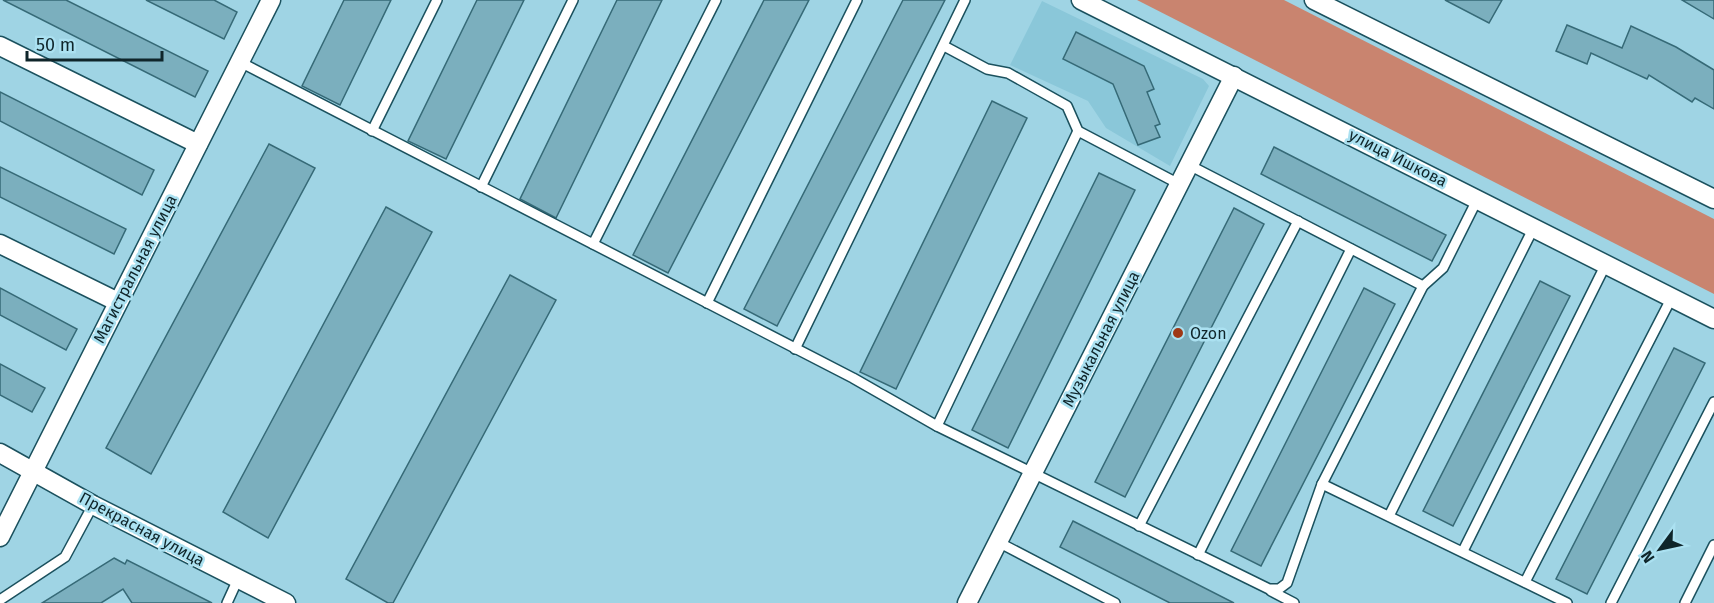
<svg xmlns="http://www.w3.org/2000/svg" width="1714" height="603" font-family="'Fira Sans',sans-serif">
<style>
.built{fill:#8ac7d9}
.forest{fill:#c9846f}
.building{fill:#7bafbe;stroke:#366a77;stroke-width:1.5}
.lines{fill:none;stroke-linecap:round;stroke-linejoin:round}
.lane-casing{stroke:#1b515e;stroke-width:12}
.street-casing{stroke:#1b515e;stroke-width:21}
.lane{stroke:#fff;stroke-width:9}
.street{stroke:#fff;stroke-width:18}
.poi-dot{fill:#9f3816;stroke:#abe1f1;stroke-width:2}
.labels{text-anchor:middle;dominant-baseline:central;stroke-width:5;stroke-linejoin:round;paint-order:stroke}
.street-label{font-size:16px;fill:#0f252a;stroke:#abe1f1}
.poi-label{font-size:16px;fill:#0f252a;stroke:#abe1f1;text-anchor:start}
</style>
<rect width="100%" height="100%" fill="#9fd4e4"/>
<path class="built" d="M 1042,1 L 1203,79 L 1209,86 L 1170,166 L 1106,128 L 1088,101 L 1010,65 Z"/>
<path class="forest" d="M 1137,0 L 1284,0 L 1714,219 L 1714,294 Z"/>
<g class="building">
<path d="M 3,0 L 66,0 L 208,71 L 195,97 Z"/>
<path d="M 146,0 L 214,0 L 237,12 L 224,39 Z"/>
<path d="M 344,0 L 391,0 L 340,105 L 302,86 Z"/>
<path d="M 477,0 L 524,0 L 446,159 L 408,141 Z"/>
<path d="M 617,0 L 662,0 L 556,218 L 520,199 Z"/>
<path d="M 764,0 L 809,0 L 668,273 L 633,255 Z"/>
<path d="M 903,0 L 945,0 L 777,326 L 744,309 Z"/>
<path d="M 1445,0 L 1502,0 L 1489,23 Z"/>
<path d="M 1682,0 L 1714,0 L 1714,19 Z"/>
<path d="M 1567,25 L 1622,48 L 1631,26 L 1676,47 L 1714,70 L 1714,109 L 1695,98 L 1692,102 L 1649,75 L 1647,79 L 1591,53 L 1587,64 L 1556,51 Z"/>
<path d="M 1076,32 L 1144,66 L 1154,89 L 1147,92 L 1160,124 L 1155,126 L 1160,137 L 1138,145 L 1113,84 L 1063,59 Z"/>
<path d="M 0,92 L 154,170 L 142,195 L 0,121 Z"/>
<path d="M 992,101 L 1027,118 L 896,389 L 860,372 Z"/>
<path d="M 269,144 L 315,168 L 151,474 L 106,448 Z"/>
<path d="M 1274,147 L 1446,235 L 1432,261 L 1261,174 Z"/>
<path d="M 0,167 L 126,229 L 114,254 L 0,197 Z"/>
<path d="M 1099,173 L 1135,190 L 1008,448 L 972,430 Z"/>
<path d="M 386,207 L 432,232 L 268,538 L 223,512 Z"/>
<path d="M 1234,208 L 1264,224 L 1125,497 L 1095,482 Z"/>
<path d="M 510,275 L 556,300 L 393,603 L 388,603 L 346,579 Z"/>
<path d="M 1540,281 L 1570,296 L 1453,526 L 1423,511 Z"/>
<path d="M 0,288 L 77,329 L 66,350 L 0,315 Z"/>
<path d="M 1364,288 L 1395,304 L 1261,566 L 1231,551 Z"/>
<path d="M 1674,348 L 1705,363 L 1587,594 L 1556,579 Z"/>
<path d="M 0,364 L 45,388 L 32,412 L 0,395 Z"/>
<path d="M 1073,521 L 1234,603 L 1170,603 L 1060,547 Z"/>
<path d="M 114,558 L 125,564 L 127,560 L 212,603 L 132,603 L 123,589 L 101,603 L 42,603 Z"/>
</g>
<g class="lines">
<defs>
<g id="lane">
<path d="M 944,46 L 987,69 L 1008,73 L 1067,106 L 1078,131 L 1179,184"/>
<path d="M 240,62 L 853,378 L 937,426"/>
<path d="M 372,131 L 437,0"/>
<path d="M 1078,131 L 937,426 L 1269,589 L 1279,589 L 1287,583 L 1322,484 L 1423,286 L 1443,268 L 1478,198"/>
<path d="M 1189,165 L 1423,286"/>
<path d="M 481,187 L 573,0"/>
<path d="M 593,244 L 716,0"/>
<path d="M 707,303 L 857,0"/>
<path d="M 795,349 L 965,0"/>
<path d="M 1322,484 L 1567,603"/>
<path d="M 1389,516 L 1534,227"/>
<path d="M 1139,526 L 1298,221"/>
<path d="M 998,542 L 1115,603"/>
<path d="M 1463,551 L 1606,264"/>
<path d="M 1198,555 L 1351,249"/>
<path d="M 1525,582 L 1672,297"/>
<path d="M 1271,591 L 1294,603"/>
<path d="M 0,600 L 65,557 L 93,505"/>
<path d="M 227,603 L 238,579"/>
<path d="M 1611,603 L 1714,402"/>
<path d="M 1685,603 L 1714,545"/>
</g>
<g id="street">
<path d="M 1081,0 L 1714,319"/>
<path d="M 1314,0 L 1714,199"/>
<path d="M 0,46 L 198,144"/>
<path d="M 0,244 L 118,302"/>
<path d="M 0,453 L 93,505 L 286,603"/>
<path d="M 0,537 L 271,0"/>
<path d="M 967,603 L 1234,76"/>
</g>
</defs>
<use href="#lane" class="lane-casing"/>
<use href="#street" class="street-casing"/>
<use href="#lane" class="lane"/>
<use href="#street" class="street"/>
</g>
<circle class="poi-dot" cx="1178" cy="333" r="6"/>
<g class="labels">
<g class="street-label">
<text transform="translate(1398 158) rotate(27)">улица Ишкова</text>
<text transform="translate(135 269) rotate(-63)">Магистральная улица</text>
<text transform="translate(1101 339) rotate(-63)">Музыкальная улица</text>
<text transform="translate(142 529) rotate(28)">Прекрасная улица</text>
</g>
<g class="poi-label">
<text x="1190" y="333">Ozon</text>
</g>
</g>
<g transform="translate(1660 549) rotate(237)" stroke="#abe1f1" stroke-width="4.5" paint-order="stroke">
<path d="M0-4.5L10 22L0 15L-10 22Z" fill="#0f252a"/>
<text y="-9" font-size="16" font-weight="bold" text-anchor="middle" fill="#0f252a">N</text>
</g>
<path d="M27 51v9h135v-9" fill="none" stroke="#0f252a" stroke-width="3"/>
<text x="36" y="51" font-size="18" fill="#0f252a" stroke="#abe1f1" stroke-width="4.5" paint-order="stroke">50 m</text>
</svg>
